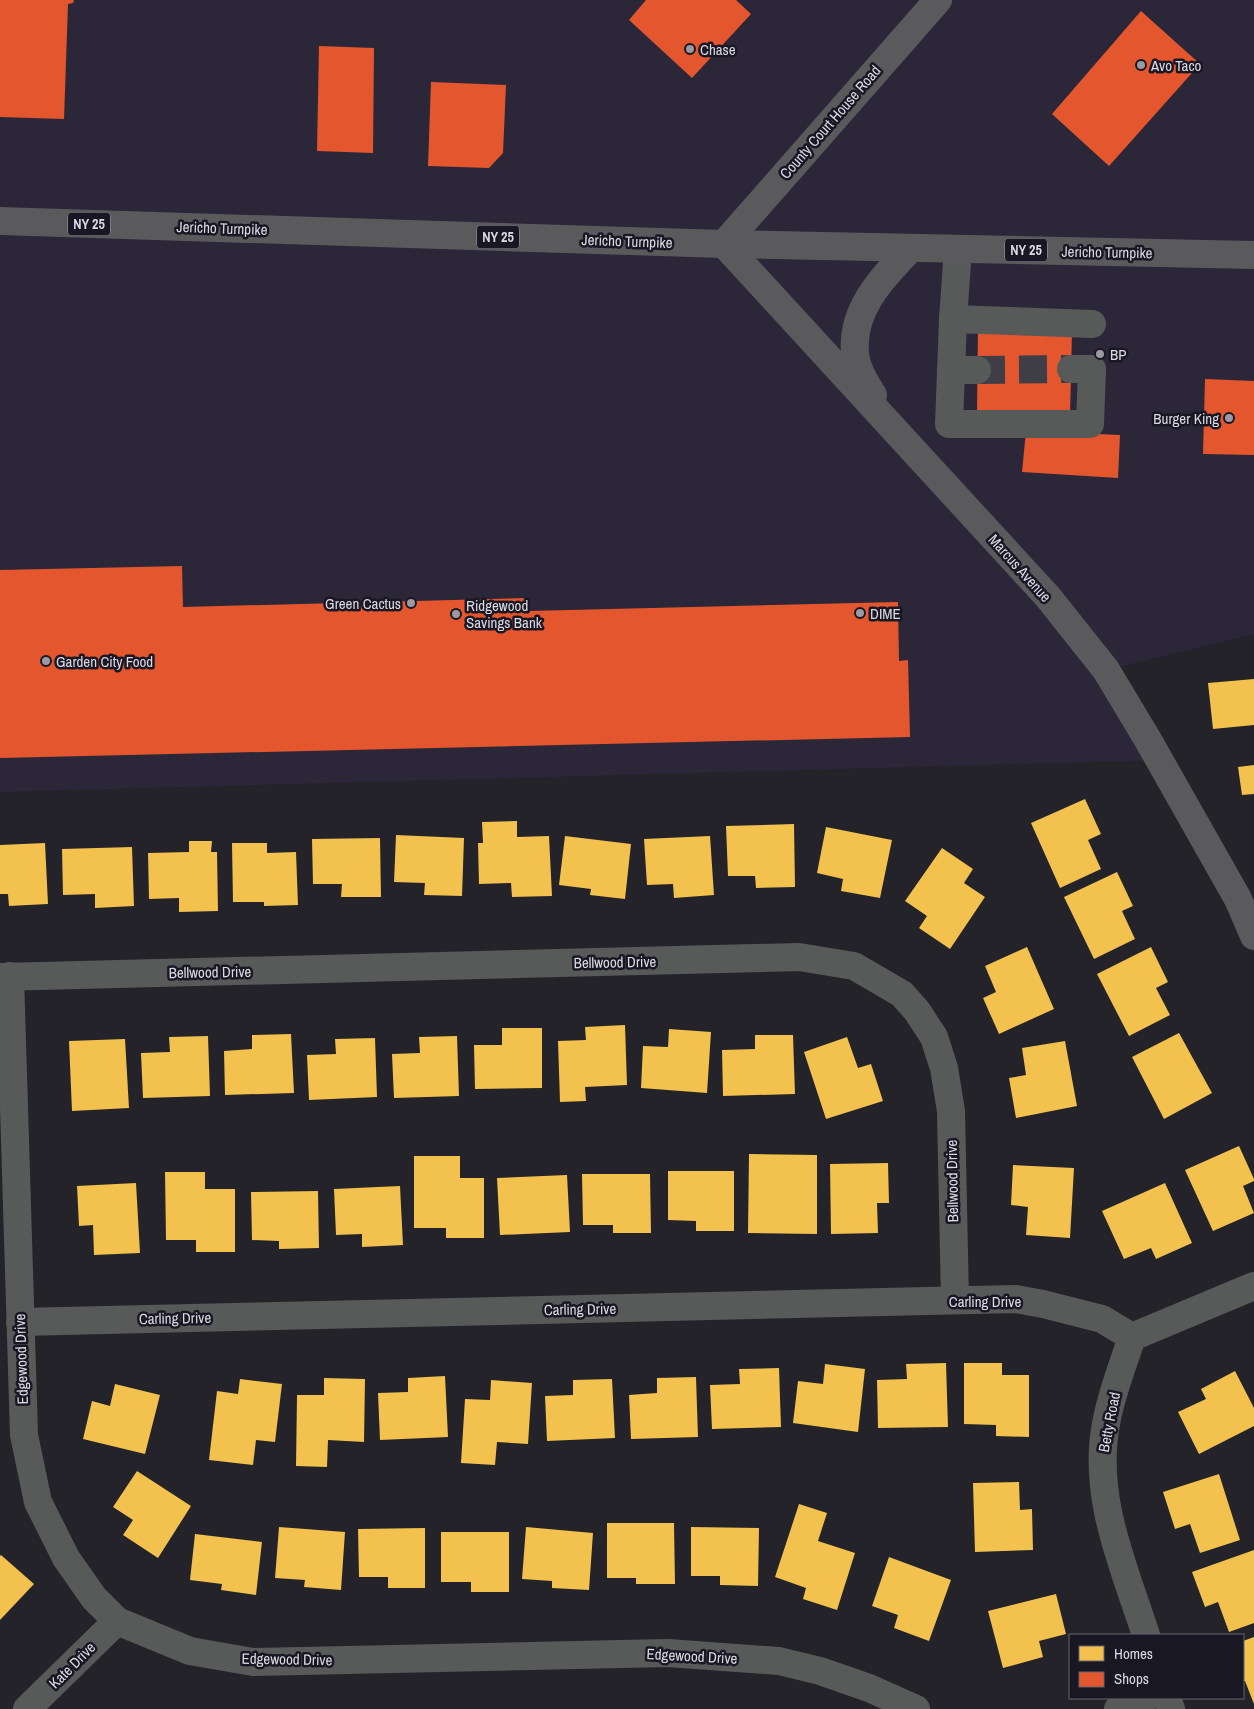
<svg xmlns="http://www.w3.org/2000/svg" width="1254" height="1709" font-family="'Archivo Narrow',sans-serif">
<style>
.built{fill:#2b2739}
.homes{fill:#f2c14e}
.shops{fill:#e4572e}
.lines{fill:none;stroke-linecap:round;stroke-linejoin:round}
.minor-tunnel{stroke:#3f3e46;stroke-width:28;stroke-dasharray:28 14;stroke-linecap:butt}
.minor{stroke:#585a5a;stroke-width:28}
.major{stroke:#5a5a5d;stroke-width:28}
.poi-dot{fill:#9b99a2;stroke:#191723;stroke-width:2}
.labels{text-anchor:middle;dominant-baseline:central;stroke-width:5;stroke-linejoin:round;paint-order:stroke}
.shield{fill:#191723;stroke:#a19fa9;stroke-width:1}
.shield-label{font-size:14px;font-weight:bold;fill:#dbd9e2}
.poi-label{font-size:15px;fill:#dbd9e2;stroke:#191723;text-anchor:start}
.street-label{font-size:15px;fill:#dbd9e2;stroke:#191723}
</style>
<rect width="100%" height="100%" fill="#24232a"/>
<path class="built" d="M 0,0 L 1254,0 L 1254,634 L 1106,670 L 1159,760 L 0,792 Z"/>
<g class="homes">
<path d="M 1254,679 L 1254,725 L 1213,729 L 1208,683 Z"/>
<path d="M 1254,765 L 1254,794 L 1242,795 L 1238,767 Z"/>
<path d="M 1085,799 L 1101,834 L 1088,840 L 1101,869 L 1060,888 L 1031,823 Z"/>
<path d="M 517,821 L 517,837 L 549,836 L 552,896 L 512,897 L 511,883 L 479,884 L 478,843 L 483,843 L 482,822 Z"/>
<path d="M 794,824 L 795,887 L 756,888 L 755,876 L 728,876 L 726,826 Z"/>
<path d="M 826,827 L 892,840 L 880,898 L 841,891 L 843,879 L 817,873 Z"/>
<path d="M 396,835 L 464,838 L 462,896 L 424,895 L 425,883 L 394,882 Z"/>
<path d="M 565,836 L 631,844 L 625,899 L 590,895 L 591,889 L 559,885 Z"/>
<path d="M 710,836 L 714,895 L 674,898 L 673,884 L 647,885 L 644,839 Z"/>
<path d="M 380,838 L 381,897 L 341,897 L 342,884 L 313,884 L 312,839 Z"/>
<path d="M 189,841 L 212,841 L 211,852 L 217,852 L 218,911 L 179,912 L 179,898 L 149,899 L 148,853 L 189,852 Z"/>
<path d="M 45,843 L 48,904 L 9,906 L 8,894 L 0,894 L 0,845 Z"/>
<path d="M 232,843 L 267,843 L 267,853 L 296,852 L 298,905 L 264,906 L 264,902 L 233,902 Z"/>
<path d="M 132,847 L 134,906 L 95,908 L 95,894 L 63,895 L 62,849 Z"/>
<path d="M 942,848 L 973,869 L 964,883 L 985,897 L 950,949 L 919,928 L 927,916 L 905,901 Z"/>
<path d="M 1117,872 L 1133,906 L 1122,911 L 1135,939 L 1094,959 L 1064,897 Z"/>
<path d="M 1027,947 L 1054,1009 L 999,1034 L 983,998 L 996,992 L 985,966 Z"/>
<path d="M 1151,947 L 1168,982 L 1156,988 L 1170,1015 L 1129,1036 L 1097,974 Z"/>
<path d="M 625,1025 L 627,1085 L 585,1087 L 586,1101 L 560,1102 L 558,1041 L 586,1040 L 585,1027 Z"/>
<path d="M 502,1028 L 542,1028 L 542,1088 L 475,1089 L 474,1045 L 502,1045 Z"/>
<path d="M 669,1029 L 711,1032 L 707,1093 L 641,1088 L 643,1046 L 668,1047 Z"/>
<path d="M 1179,1033 L 1212,1093 L 1164,1119 L 1132,1057 Z"/>
<path d="M 291,1034 L 294,1093 L 225,1095 L 224,1051 L 252,1049 L 252,1035 Z"/>
<path d="M 755,1035 L 793,1035 L 795,1094 L 723,1096 L 722,1050 L 755,1049 Z"/>
<path d="M 208,1036 L 210,1096 L 143,1098 L 141,1053 L 170,1052 L 169,1037 Z"/>
<path d="M 457,1036 L 459,1096 L 394,1098 L 392,1054 L 420,1053 L 419,1037 Z"/>
<path d="M 847,1037 L 858,1068 L 871,1064 L 883,1101 L 826,1119 L 804,1052 Z"/>
<path d="M 375,1038 L 377,1097 L 309,1100 L 307,1055 L 336,1054 L 335,1039 Z"/>
<path d="M 125,1039 L 129,1108 L 72,1111 L 69,1041 Z"/>
<path d="M 1065,1041 L 1077,1106 L 1016,1118 L 1009,1078 L 1026,1075 L 1022,1048 Z"/>
<path d="M 1239,1146 L 1254,1179 L 1254,1181 L 1243,1186 L 1254,1213 L 1213,1231 L 1185,1170 Z"/>
<path d="M 749,1154 L 817,1155 L 817,1234 L 748,1233 Z"/>
<path d="M 414,1156 L 460,1156 L 460,1178 L 484,1178 L 484,1238 L 446,1238 L 446,1228 L 414,1228 Z"/>
<path d="M 888,1163 L 889,1203 L 877,1203 L 878,1233 L 831,1234 L 830,1164 Z"/>
<path d="M 1013,1165 L 1074,1168 L 1070,1238 L 1026,1235 L 1028,1207 L 1011,1205 Z"/>
<path d="M 668,1171 L 734,1171 L 734,1231 L 696,1231 L 696,1221 L 668,1220 Z"/>
<path d="M 165,1172 L 205,1172 L 205,1189 L 235,1189 L 235,1252 L 196,1252 L 196,1240 L 166,1240 Z"/>
<path d="M 582,1174 L 650,1174 L 651,1233 L 613,1233 L 613,1225 L 583,1225 Z"/>
<path d="M 567,1175 L 570,1232 L 500,1235 L 497,1178 Z"/>
<path d="M 136,1183 L 140,1253 L 94,1255 L 93,1225 L 79,1226 L 77,1186 Z"/>
<path d="M 1165,1183 L 1192,1243 L 1156,1259 L 1151,1248 L 1124,1259 L 1102,1211 Z"/>
<path d="M 400,1186 L 403,1245 L 362,1247 L 362,1234 L 336,1235 L 334,1189 Z"/>
<path d="M 318,1191 L 319,1248 L 279,1249 L 279,1241 L 252,1240 L 251,1192 Z"/>
<path d="M 946,1363 L 948,1427 L 878,1428 L 877,1380 L 907,1379 L 906,1364 Z"/>
<path d="M 964,1363 L 1002,1363 L 1002,1375 L 1029,1375 L 1029,1437 L 996,1436 L 996,1425 L 964,1424 Z"/>
<path d="M 825,1364 L 865,1369 L 858,1432 L 793,1423 L 798,1381 L 823,1384 Z"/>
<path d="M 779,1368 L 781,1427 L 712,1429 L 710,1385 L 740,1384 L 739,1369 Z"/>
<path d="M 1235,1371 L 1254,1408 L 1254,1426 L 1199,1454 L 1178,1412 L 1206,1399 L 1201,1389 Z"/>
<path d="M 445,1376 L 448,1437 L 380,1440 L 378,1393 L 408,1392 L 408,1378 Z"/>
<path d="M 696,1377 L 698,1437 L 631,1439 L 629,1395 L 657,1393 L 657,1378 Z"/>
<path d="M 324,1378 L 365,1379 L 364,1442 L 328,1440 L 327,1467 L 296,1466 L 297,1395 L 324,1395 Z"/>
<path d="M 240,1379 L 282,1384 L 275,1442 L 256,1440 L 253,1465 L 209,1460 L 217,1391 L 238,1394 Z"/>
<path d="M 612,1379 L 615,1438 L 547,1441 L 545,1396 L 573,1395 L 573,1380 Z"/>
<path d="M 491,1380 L 532,1383 L 528,1444 L 497,1442 L 495,1465 L 461,1463 L 465,1399 L 490,1400 Z"/>
<path d="M 115,1384 L 160,1395 L 145,1454 L 83,1439 L 92,1401 L 110,1406 Z"/>
<path d="M 137,1471 L 191,1506 L 158,1558 L 123,1535 L 133,1520 L 113,1507 Z"/>
<path d="M 1219,1474 L 1240,1540 L 1200,1553 L 1190,1524 L 1175,1529 L 1163,1492 Z"/>
<path d="M 1019,1482 L 1020,1510 L 1032,1509 L 1033,1550 L 975,1552 L 973,1483 Z"/>
<path d="M 799,1504 L 827,1513 L 818,1541 L 855,1553 L 837,1610 L 803,1599 L 806,1588 L 775,1577 Z"/>
<path d="M 607,1523 L 674,1523 L 675,1584 L 636,1584 L 636,1578 L 607,1578 Z"/>
<path d="M 279,1527 L 345,1532 L 341,1590 L 304,1587 L 305,1580 L 275,1578 Z"/>
<path d="M 526,1527 L 593,1533 L 589,1590 L 552,1588 L 552,1581 L 522,1579 Z"/>
<path d="M 691,1527 L 759,1528 L 758,1586 L 720,1585 L 720,1576 L 691,1576 Z"/>
<path d="M 425,1528 L 425,1588 L 388,1588 L 388,1577 L 359,1577 L 358,1529 Z"/>
<path d="M 441,1532 L 509,1532 L 509,1592 L 471,1592 L 471,1582 L 441,1582 Z"/>
<path d="M 195,1534 L 262,1542 L 256,1595 L 221,1590 L 222,1584 L 190,1580 Z"/>
<path d="M 1254,1550 L 1254,1623 L 1229,1632 L 1218,1602 L 1205,1607 L 1192,1572 Z"/>
<path d="M 1,1555 L 34,1584 L 0,1620 L 0,1556 Z"/>
<path d="M 889,1557 L 951,1580 L 929,1641 L 894,1628 L 898,1615 L 872,1606 Z"/>
<path d="M 1056,1594 L 1066,1634 L 1039,1641 L 1043,1657 L 1003,1668 L 988,1611 Z"/>
<path d="M 1254,1637 L 1254,1704 L 1245,1681 L 1243,1681 L 1243,1641 Z"/>
</g>
<g class="shops">
<path d="M 0,0 L 74,0 L 73,3 L 68,4 L 64,119 L 0,117 Z"/>
<path d="M 646,0 L 736,0 L 751,14 L 692,78 L 629,20 Z"/>
<path d="M 1141,11 L 1200,64 L 1109,166 L 1052,114 Z"/>
<path d="M 319,46 L 374,48 L 373,153 L 317,151 Z"/>
<path d="M 431,82 L 506,85 L 503,153 L 489,168 L 428,166 Z"/>
<path d="M 978,327 L 1072,330 L 1070,416 L 977,413 Z"/>
<path d="M 1205,379 L 1254,381 L 1254,455 L 1203,454 Z"/>
<path d="M 1026,431 L 1120,435 L 1118,478 L 1022,472 Z"/>
<path d="M 182,566 L 183,607 L 528,598 L 528,611 L 898,602 L 899,661 L 908,660 L 910,737 L 0,758 L 0,570 Z"/>
</g>
<g class="lines">
<path class="minor-tunnel" d="M 977,370 L 1071,369"/>
<g class="minor">
<path d="M 953,319 L 958,249"/>
<path d="M 1071,369 L 1092,369 L 1090,424 L 949,424 L 953,319 L 1092,324"/>
<path d="M 951,370 L 977,370"/>
<path d="M 10,976 L 24,1435 L 38,1502 L 66,1558 L 94,1598 L 117,1621 L 190,1651 L 253,1662 L 668,1653 L 779,1661 L 820,1671 L 869,1688 L 916,1709"/>
<path d="M 0,977 L 799,957 L 854,966 L 902,994 L 917,1011 L 934,1037 L 944,1068 L 951,1111 L 955,1300"/>
<path d="M 20,1322 L 1016,1299 L 1043,1304 L 1102,1319 L 1132,1337"/>
<path d="M 1146,1635 C 1124,1567 1092,1497 1106,1424 C 1111,1394 1123,1365 1132,1337 L 1254,1286"/>
<path d="M 1167,1698 L 1171,1709"/>
<path d="M 27,1709 L 117,1621"/>
<path d="M 1118,1709 L 1146,1698"/>
</g>
<g class="major">
<path d="M 0,221 L 724,244 L 1254,255"/>
<path d="M 724,244 L 1048,597 L 1106,670 L 1148,740 L 1238,899 L 1254,936"/>
<path d="M 724,244 L 938,0"/>
<path d="M 873,395 C 865,382 856,368 855,353 C 851,309 883,277 911,248"/>
</g>
</g>
<g class="poi-dot">
<circle cx="690" cy="49" r="5"/>
<circle cx="1141" cy="65" r="5"/>
<circle cx="1100" cy="354" r="5"/>
<circle cx="1229" cy="418" r="5"/>
<circle cx="411" cy="603" r="5"/>
<circle cx="860" cy="613" r="5"/>
<circle cx="456" cy="614" r="5"/>
<circle cx="46" cy="661" r="5"/>
</g>
<g class="labels">
<g class="shield">
<rect x="68" y="212.5" width="42" height="23" rx="4"/>
<rect x="477" y="225.5" width="42" height="23" rx="4"/>
<rect x="1005" y="238.5" width="42" height="23" rx="4"/>
</g>
<g class="shield-label">
<text x="89" y="224">NY 25</text>
<text x="498" y="237">NY 25</text>
<text x="1026" y="250">NY 25</text>
</g>
<g class="poi-label">
<text x="700" y="49">Chase</text>
<text x="1151" y="65">Avo Taco</text>
<text x="1110" y="354">BP</text>
<text x="1219" y="418" text-anchor="end">Burger King</text>
<text x="401" y="603" text-anchor="end">Green Cactus</text>
<text x="466" y="605">Ridgewood<tspan x="466" dy="17">Savings Bank</tspan></text>
<text x="870" y="613">DIME</text>
<text x="56" y="661">Garden City Food</text>
</g>
<g class="street-label">
<text transform="translate(830 122) rotate(-49)">County Court House Road</text>
<text transform="translate(222 228) rotate(2)">Jericho Turnpike</text>
<text transform="translate(627 241) rotate(2)">Jericho Turnpike</text>
<text transform="translate(1107 252) rotate(1)">Jericho Turnpike</text>
<text transform="translate(1020 568) rotate(48)">Marcus Avenue</text>
<text transform="translate(615 962) rotate(-1)">Bellwood Drive</text>
<text transform="translate(210 972) rotate(-1)">Bellwood Drive</text>
<text transform="translate(952 1181) rotate(-91)">Bellwood Drive</text>
<text x="985" y="1301">Carling Drive</text>
<text transform="translate(580 1309) rotate(-1)">Carling Drive</text>
<text transform="translate(175 1318) rotate(-1)">Carling Drive</text>
<text transform="translate(21 1359) rotate(-92)">Edgewood Drive</text>
<text transform="translate(1109 1422) rotate(-79)">Betty Road</text>
<text transform="translate(692 1656) rotate(3)">Edgewood Drive</text>
<text transform="translate(287 1659) rotate(1)">Edgewood Drive</text>
<text transform="translate(72 1665) rotate(-45)">Kate Drive</text>
</g>
</g>
<rect x="1069" y="1634" width="175" height="65" fill="#191723" stroke="#67656f"/>
<rect x="1079" y="1646" width="25" height="15" fill="#f2c14e" stroke="#67656f"/>
<text x="1114" y="1659" font-size="15" fill="#dbd9e2">Homes</text>
<rect x="1079" y="1672" width="25" height="15" fill="#e4572e" stroke="#67656f"/>
<text x="1114" y="1684" font-size="15" fill="#dbd9e2">Shops</text>
</svg>
